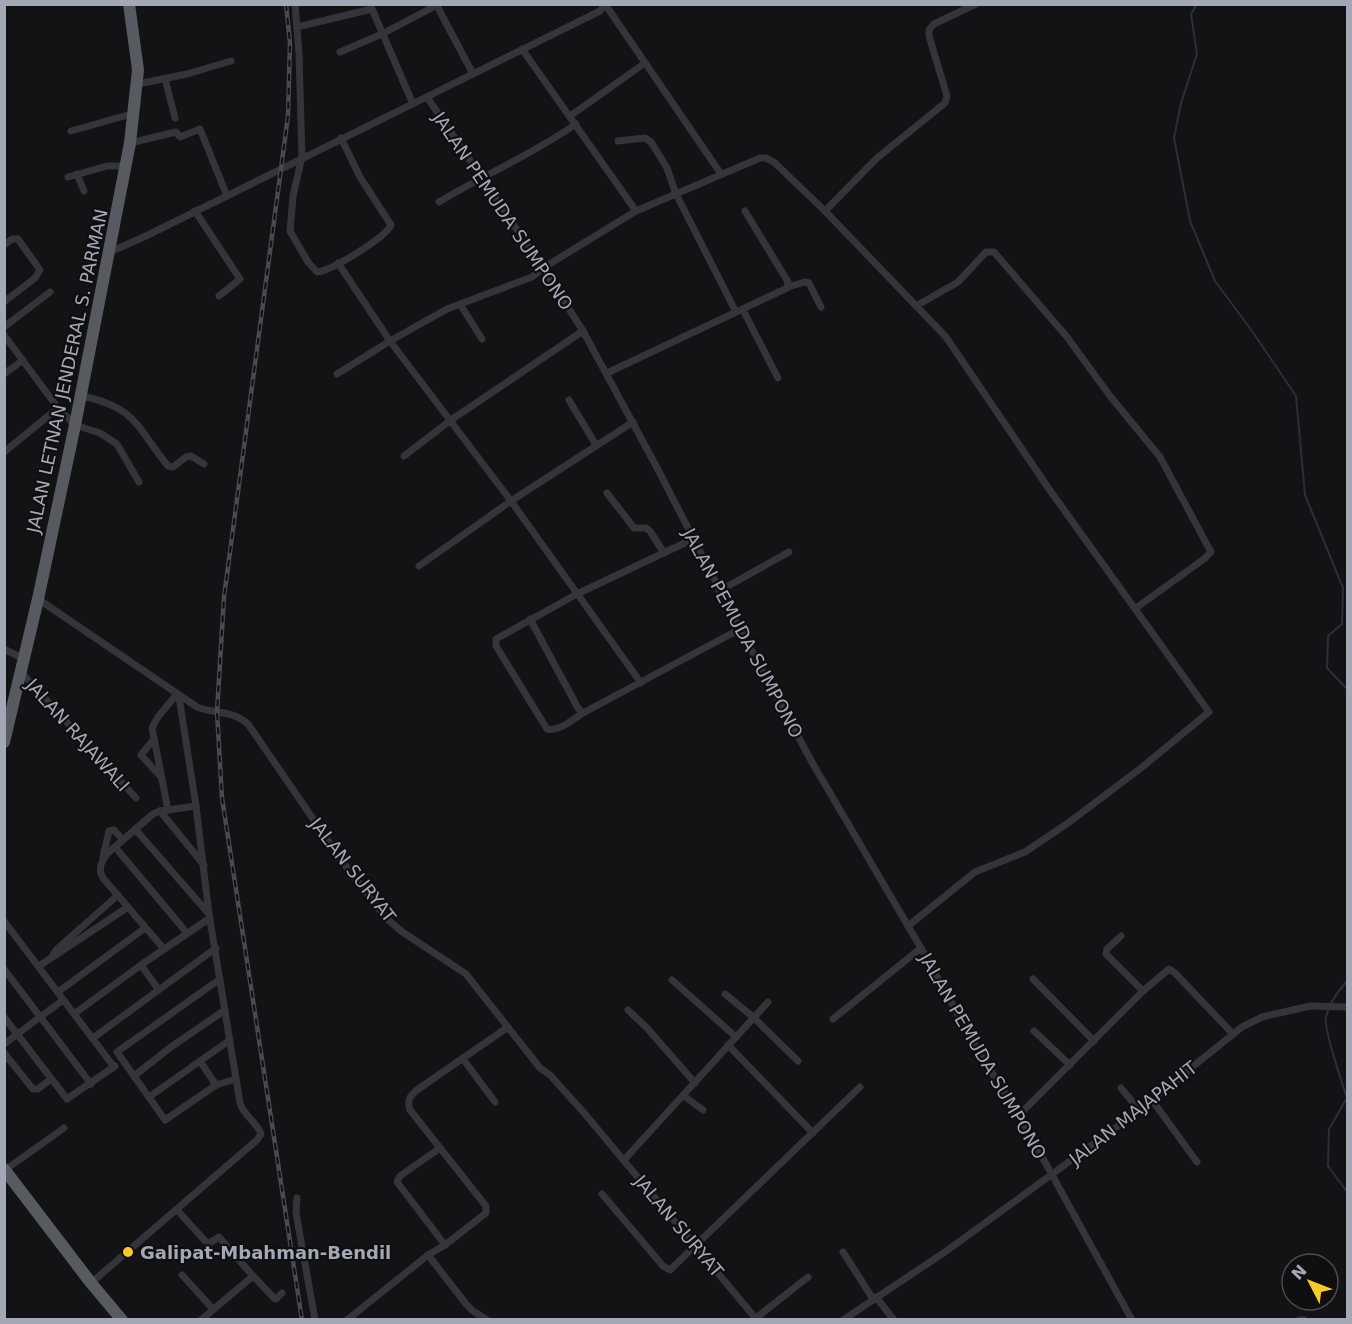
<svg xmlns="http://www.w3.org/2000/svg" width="1352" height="1324" font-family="'DejaVu Sans',sans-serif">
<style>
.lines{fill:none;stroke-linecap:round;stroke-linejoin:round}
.stream{stroke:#293039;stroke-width:2}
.minor{stroke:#34343a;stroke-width:7}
.trunk{stroke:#585a62;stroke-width:12}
.rail-casing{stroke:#494a51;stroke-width:4.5}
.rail{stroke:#0f0e10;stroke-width:2;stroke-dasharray:7;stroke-linecap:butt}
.poi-dot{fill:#f7ca2a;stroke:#0f0e10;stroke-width:2}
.labels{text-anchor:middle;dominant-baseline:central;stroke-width:4.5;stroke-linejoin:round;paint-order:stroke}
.street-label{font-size:18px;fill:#a4a8b6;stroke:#0f0e10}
.poi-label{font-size:18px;font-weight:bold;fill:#a4a8b6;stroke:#0f0e10;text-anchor:start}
</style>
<rect width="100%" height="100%" fill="#131315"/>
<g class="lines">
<g class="stream">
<path d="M 1197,4 L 1191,14 L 1197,54 L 1181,103 L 1174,138 L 1190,221 L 1215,281 L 1252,331 L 1296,396 L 1305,495 L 1343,588 L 1342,624 L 1328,636 L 1327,668 L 1348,690"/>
<path d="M 1348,980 C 1339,990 1329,1003 1326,1017 C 1323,1026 1343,1086 1347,1098 L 1329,1129 L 1328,1166 L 1348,1193"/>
</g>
<g class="minor">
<path d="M 295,4 L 299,54 L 302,157 L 293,196 L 290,231 L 308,262 L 317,272 C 331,271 385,238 391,225 L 360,177 L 341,138"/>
<path d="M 436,4 L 473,74"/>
<path d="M 297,27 L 372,9 L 413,104"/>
<path d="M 522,49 L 636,211"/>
<path d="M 340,52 L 382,34 L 439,4"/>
<path d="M 165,79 L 175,118"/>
<path d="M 138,84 L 187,74 L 231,61"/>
<path d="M 427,97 L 543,268 L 583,331 L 655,464 L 740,629 L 813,764 L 921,948 L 980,1054 L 1019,1115 L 1132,1320"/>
<path d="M 570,116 L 645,63"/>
<path d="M 71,131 L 135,113"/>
<path d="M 618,141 L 645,138 L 651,142 L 667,168 L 676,194 L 736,312"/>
<path d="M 130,143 L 176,132 L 180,137 L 200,129 L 227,196"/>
<path d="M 77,174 L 84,191"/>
<path d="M 68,177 L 107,166 L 126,166"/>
<path d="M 439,202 C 484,175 533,154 576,124"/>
<path d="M 195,211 L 240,279 L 219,296"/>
<path d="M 4,245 L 12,239 L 18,239 L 40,270 L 35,278 L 4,302"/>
<path d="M 110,252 L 146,236 L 600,11 L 605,4 L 721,174"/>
<path d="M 338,263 L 390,341 L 511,501 L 641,683"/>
<path d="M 788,287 L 805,282 L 809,283 L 821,307"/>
<path d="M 460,304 L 482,339"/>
<path d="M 916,306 L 958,282 L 986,252 L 994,252 L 1067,337 L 1110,396 L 1160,457 L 1211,552 L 1204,559 L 1136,608"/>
<path d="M 743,310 L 778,378"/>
<path d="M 4,327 L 50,292"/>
<path d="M 4,335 L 58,408 L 75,425 L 100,433 L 117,444 L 139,482"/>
<path d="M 607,373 L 787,288 L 788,282 L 745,211"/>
<path d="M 4,374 L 23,360"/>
<path d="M 337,374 L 390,341 L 447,309 L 532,277 L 543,268 L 636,211 L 760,158 L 766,158 L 775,163 L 825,211"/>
<path d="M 81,396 C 137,407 136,427 168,466 L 173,467 L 186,457 L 191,456 L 204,464"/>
<path d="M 569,400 L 596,445"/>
<path d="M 4,452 L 58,408"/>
<path d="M 404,456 L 451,420 L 583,331"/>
<path d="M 607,493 L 634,528 L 646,528 L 650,531 L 664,553"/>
<path d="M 419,566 L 511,501 L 633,422"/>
<path d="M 719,591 L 789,552"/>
<path d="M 38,599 L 197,707 C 217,715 230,709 248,724 L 342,861 L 386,918 L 401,931 L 466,974 L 540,1068 L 550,1075 L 585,1114 L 757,1320"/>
<path d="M 530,619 L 578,708 L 583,713 L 740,629"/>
<path d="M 4,649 L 24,659"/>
<path d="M 21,672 L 136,798"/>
<path d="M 583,713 C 573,719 559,732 547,729 L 496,646 L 496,639 L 577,594 L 693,539"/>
<path d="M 154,739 L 141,755 L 161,777"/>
<path d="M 168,810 L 152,728 L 158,717 L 176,695"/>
<path d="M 160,811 L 204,865"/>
<path d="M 135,829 L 209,914"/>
<path d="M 115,847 L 187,933"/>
<path d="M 103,857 L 109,831 L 114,830 L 123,840"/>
<path d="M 4,921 L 114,1067"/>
<path d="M 908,926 L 975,872 L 1025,852 L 1068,823 L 1141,768 L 1209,712 L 1049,489 L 946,337 L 825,211 L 877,158 L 945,103 L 947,96 L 929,36 L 929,30 L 934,24 L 976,4"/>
<path d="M 1121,936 L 1107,949 L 1106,954 L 1143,991"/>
<path d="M 164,949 L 103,878 C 97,868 102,860 109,852 L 153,814 L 160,811 L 196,806"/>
<path d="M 53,955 L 57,949 L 118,895"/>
<path d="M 141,965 L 158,989"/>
<path d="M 39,966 L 128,907"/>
<path d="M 4,969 L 91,1084"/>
<path d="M 220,979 L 117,1052 L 165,1120 L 216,1085 L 236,1079"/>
<path d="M 1033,979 L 1094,1041"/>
<path d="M 672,980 L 736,1037"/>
<path d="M 58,992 L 145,928"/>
<path d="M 725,994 L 753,1017 L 798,1061"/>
<path d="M 628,1010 L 647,1028 L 695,1083"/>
<path d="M 74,1014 L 141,965 L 210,918"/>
<path d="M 4,1017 L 67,1099 L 115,1066"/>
<path d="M 833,1019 L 921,948"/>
<path d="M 1034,1031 L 1070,1065"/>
<path d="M 93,1038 L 216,948"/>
<path d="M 4,1044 L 63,1000"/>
<path d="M 728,1045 L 813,1133"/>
<path d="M 4,1053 L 33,1089 L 38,1089 L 51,1079"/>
<path d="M 463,1059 L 495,1102"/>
<path d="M 200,1061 L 216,1085"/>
<path d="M 134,1076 L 171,1047 L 225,1010"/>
<path d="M 1121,1088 L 1139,1110"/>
<path d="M 684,1096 L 703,1110"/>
<path d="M 149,1097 L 230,1040"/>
<path d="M 1152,1100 L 1197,1162"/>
<path d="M 1019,1115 L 1143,991 L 1169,969 L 1175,973 L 1233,1034"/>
<path d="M 440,1148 L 400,1176 L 397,1182 L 445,1245"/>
<path d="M 624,1160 L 768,1002"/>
<path d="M 5,1170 L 64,1128"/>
<path d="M 602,1194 L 663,1266 L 670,1270 L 860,1087"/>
<path d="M 297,1198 L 296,1213 L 315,1320"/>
<path d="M 177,1210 L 208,1244 L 219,1237 L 253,1276"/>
<path d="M 843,1252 L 873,1299"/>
<path d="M 428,1255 L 466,1304 L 473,1311 L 487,1320"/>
<path d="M 182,1275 L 213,1309"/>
<path d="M 91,1283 L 257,1140 L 261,1134 C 257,1122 244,1116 240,1103 L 209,914 L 196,806 L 179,697"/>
<path d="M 876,1297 L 894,1320"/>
<path d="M 756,1318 L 808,1277"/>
<path d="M 201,1320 L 253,1276 L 274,1298 L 276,1299 L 282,1293"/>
<path d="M 347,1320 L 428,1255 L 445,1245 L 486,1213 L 486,1206 L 410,1110 C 407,1100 409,1097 417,1090 L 508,1027"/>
<path d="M 843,1320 L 945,1252 L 1051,1175 L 1130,1117 L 1242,1027 L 1262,1017 L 1310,1006 L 1348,1007"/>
<path d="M 1299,1320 L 1304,1320"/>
</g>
<g class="trunk">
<path d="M 4,742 L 38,599 L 75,425 L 130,143 L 138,70 L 129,4"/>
<path d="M 4,1169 L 91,1283 L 122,1320"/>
</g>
<defs>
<path id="rail" d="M 286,4 L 290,43 L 288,116 L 224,597 L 217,712 L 222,798 L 302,1320"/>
</defs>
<use href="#rail" class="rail-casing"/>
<use href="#rail" class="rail"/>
</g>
<circle class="poi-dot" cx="128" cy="1252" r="6"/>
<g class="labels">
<g class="street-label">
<text transform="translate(503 211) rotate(56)">JALAN PEMUDA SUMPONO</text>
<text transform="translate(67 371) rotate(-78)">JALAN LETNAN JENDERAL S. PARMAN</text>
<text transform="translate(743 633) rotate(62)">JALAN PEMUDA SUMPONO</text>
<text transform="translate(78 735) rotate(48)">JALAN RAJAWALI</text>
<text transform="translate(353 870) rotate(52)">JALAN SURYAT</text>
<text transform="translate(983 1056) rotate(60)">JALAN PEMUDA SUMPONO</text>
<text transform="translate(1133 1113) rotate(-38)">JALAN MAJAPAHIT</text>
<text transform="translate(679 1226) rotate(50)">JALAN SURYAT</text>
</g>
<g class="poi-label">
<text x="140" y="1252">Galipat-Mbahman-Bendil</text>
</g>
</g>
<rect width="1352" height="1324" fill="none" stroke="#a4a8b6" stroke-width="12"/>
<g transform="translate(1310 1282) rotate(312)"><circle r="28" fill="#0f0e10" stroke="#4b4c52" stroke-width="1.5"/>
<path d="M0-4.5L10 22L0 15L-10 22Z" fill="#f7ca2a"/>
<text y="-9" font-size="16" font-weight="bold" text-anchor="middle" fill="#a4a8b6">N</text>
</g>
</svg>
